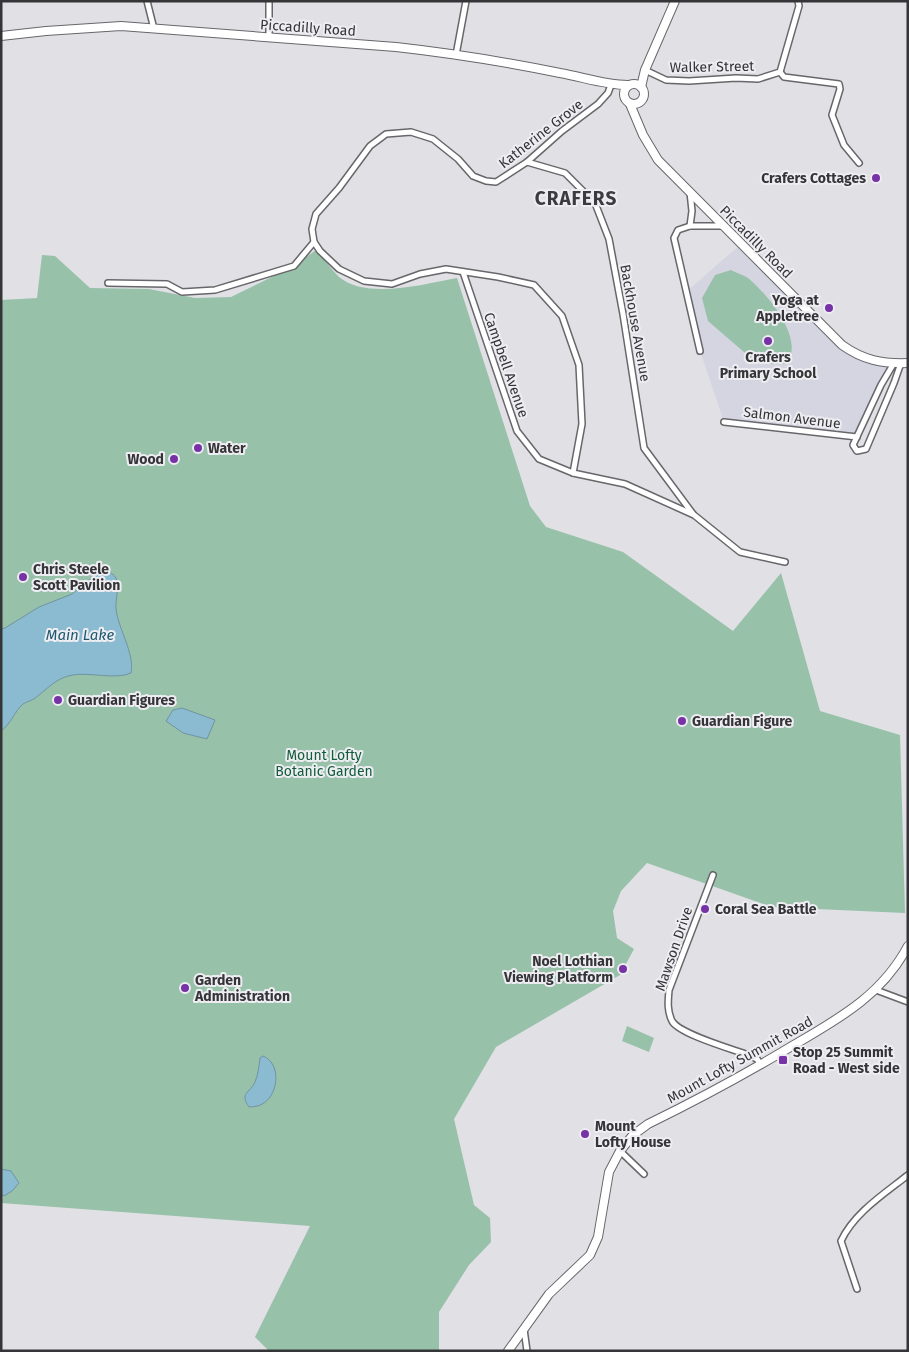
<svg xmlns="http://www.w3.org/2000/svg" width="909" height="1352" font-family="'Fira Sans',sans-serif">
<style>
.built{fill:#d4d5e1}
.green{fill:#98c1a9}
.water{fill:#8bbbd0;stroke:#7193a2}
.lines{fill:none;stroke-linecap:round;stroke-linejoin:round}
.street-casing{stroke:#67676b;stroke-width:8}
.secondary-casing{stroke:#67676b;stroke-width:10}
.street{stroke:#fff;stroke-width:5}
.secondary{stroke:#fff;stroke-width:8}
.poi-dot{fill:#7732a5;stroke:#ededf2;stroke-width:2}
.labels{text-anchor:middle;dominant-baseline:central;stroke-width:4;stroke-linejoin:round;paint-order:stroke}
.street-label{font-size:14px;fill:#353537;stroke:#ededf2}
.poi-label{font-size:14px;font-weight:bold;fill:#353537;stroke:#ededf2;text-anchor:start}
.park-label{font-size:14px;fill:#125c3b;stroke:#ededf2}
.water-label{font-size:15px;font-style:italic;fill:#1c5970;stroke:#ededf2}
.district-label{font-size:19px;font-weight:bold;letter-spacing:1px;fill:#3c3c40;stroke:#ededf2}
</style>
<rect width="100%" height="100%" fill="#e0e0e5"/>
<path class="built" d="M 741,244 L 849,350 L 894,363 L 857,437 L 724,422 L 700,351 L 686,292 Z"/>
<g class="green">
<path d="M 316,250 C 323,258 331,269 339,277 C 367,300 424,284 457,278 L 530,506 L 546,527 L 623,552 L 733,631 L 781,573 L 820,711 L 900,735 L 905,913 L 772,907 L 647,863 L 621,891 L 613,911 L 617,938 L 634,949 L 620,975 L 496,1047 L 454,1119 L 474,1205 L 490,1218 L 491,1242 L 469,1265 L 439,1312 L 439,1351 L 269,1351 L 255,1337 L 310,1226 L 1,1203 L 1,300 L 37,298 L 42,255 L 55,256 L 90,288 L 149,289 L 195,298 L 231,297 L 294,266 Z"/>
<path d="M 731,270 C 736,273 744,275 748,278 C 766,293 797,330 791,354 C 790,357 787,361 785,364 L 770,364 L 752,359 L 708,321 L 702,298 L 715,275 Z"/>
<path d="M 627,1026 L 654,1038 L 649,1052 L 622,1041 Z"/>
</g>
<g class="water">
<path d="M 99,572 C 106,572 113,572 116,578 C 120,586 115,600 116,609 C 118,628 135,654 131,673 C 115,680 90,672 73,675 C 57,677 46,690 34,699 C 30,701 26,702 23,704 C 14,712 11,724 1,731 L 1,629 L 5,628 L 39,607 L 72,594 Z"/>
<path d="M 182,708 L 215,720 L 207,739 L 183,733 L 166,721 L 173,710 Z"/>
<path d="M 263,1056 C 281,1063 279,1093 264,1103 C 260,1106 254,1107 249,1107 C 239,1093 250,1093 255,1082 C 258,1075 259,1066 260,1058 Z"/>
<path d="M 1,1169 L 11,1171 L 19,1183 L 12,1191 L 4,1196 L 1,1194 Z"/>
</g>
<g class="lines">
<defs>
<g id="street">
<path d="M 147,1 L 154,29"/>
<path d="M 269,1 L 269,37"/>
<path d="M 456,55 L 466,1"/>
<path d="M 645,70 L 666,80 L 689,81 L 736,78 L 758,79 L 780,72 L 784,77 L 839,84 L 840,89 L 832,115 L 844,145 L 859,163"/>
<path d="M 780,72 L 799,6 L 798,1"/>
<path d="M 527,162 L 565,173 L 595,203 L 609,239 L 623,314 L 644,448 L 693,514"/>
<path d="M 690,192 L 692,211 L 690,226"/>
<path d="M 463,272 L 517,431 L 539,459 L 573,473 L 625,484 L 694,515 L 740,552 L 785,562"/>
<path d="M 108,283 L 167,284 L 182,292 L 215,290 L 294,266 L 314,242"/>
<path d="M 700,351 L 674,238 L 678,230 L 690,226 L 723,226"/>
<path d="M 894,363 L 881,385 L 853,445 L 857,451 L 866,449 L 894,383 L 901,363"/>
<path d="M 724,422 L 857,437"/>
<path d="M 573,473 L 582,424 L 579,365 L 562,316 L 534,285 L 498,277 L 446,269 L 420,274 L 392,284 L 364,281 L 339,269 L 320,251 L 314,242 L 312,229 L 316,214 L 339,188 L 370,146 L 386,134 L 411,132 L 433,139 L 458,159 L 473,176 L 486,181 L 496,182 L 527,162 L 562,131 L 598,104 L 608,93 L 611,85"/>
<path d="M 713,875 L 669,990 C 668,1001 667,1011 672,1021 C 679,1034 732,1049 748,1055 L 757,1059 L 761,1065"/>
<path d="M 876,990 L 908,1002"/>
<path d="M 620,1151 L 644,1174"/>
<path d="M 857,1289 L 841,1241 C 854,1213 884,1194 908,1175"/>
<path d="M 524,1329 L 527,1351"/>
</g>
<g id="secondary">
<path d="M 1,36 L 46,31 L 121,26 L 396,47 C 450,53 506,62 560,73 C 583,77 604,85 628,85"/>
<circle cx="634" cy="94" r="10"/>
<path d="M 641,87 L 645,70 L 675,1"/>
<path d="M 630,104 L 643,135 L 658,160 L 842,345 C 863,360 882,364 908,363"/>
<path d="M 508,1351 L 549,1294 L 590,1255 L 598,1237 L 609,1172 L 620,1151 L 633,1135 L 648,1124 C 693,1102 738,1078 782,1052 C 832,1022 879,1000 908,946"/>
</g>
</defs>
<use href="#street" class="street-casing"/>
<use href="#secondary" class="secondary-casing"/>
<use href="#street" class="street"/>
<use href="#secondary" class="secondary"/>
</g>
<g class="poi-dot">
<circle cx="876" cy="178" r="5"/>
<circle cx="829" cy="308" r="5"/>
<circle cx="768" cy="341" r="5"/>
<circle cx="198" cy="448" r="5"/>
<circle cx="174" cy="459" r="5"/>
<circle cx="23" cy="577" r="5"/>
<circle cx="58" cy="700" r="5"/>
<circle cx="682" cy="721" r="5"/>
<circle cx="705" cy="909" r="5"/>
<circle cx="623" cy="969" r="5"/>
<circle cx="185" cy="988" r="5"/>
<rect x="778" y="1055" width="10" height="10" rx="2.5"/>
<circle cx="585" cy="1134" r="5"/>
</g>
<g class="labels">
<g class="street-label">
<text transform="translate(308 28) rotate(4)">Piccadilly Road</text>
<text transform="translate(712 67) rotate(-1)">Walker Street</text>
<text transform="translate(541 134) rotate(-38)">Katherine Grove</text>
<text transform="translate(756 242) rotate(45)">Piccadilly Road</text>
<text transform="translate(635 323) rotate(80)">Backhouse Avenue</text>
<text transform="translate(506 365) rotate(71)">Campbell Avenue</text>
<text transform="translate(792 418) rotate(7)">Salmon Avenue</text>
<text transform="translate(674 949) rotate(-71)">Mawson Drive</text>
<text transform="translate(740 1060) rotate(-29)">Mount Lofty Summit Road</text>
</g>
<g class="poi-label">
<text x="866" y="178" text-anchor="end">Crafers Cottages</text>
<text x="819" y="300" text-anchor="end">Yoga at<tspan x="819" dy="16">Appletree</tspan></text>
<text x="768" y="357" text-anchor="middle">Crafers<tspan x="768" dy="16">Primary School</tspan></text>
<text x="208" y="448">Water</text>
<text x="164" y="459" text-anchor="end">Wood</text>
<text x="33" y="569">Chris Steele<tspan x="33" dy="16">Scott Pavilion</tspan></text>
<text x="68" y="700">Guardian Figures</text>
<text x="692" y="721">Guardian Figure</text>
<text x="715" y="909">Coral Sea Battle</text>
<text x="613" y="961" text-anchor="end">Noel Lothian<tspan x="613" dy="16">Viewing Platform</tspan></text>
<text x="195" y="980">Garden<tspan x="195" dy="16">Administration</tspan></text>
<text x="793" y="1052">Stop 25 Summit<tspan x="793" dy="16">Road - West side</tspan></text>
<text x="595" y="1126">Mount<tspan x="595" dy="16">Lofty House</tspan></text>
</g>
<g class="park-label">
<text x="324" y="755">Mount Lofty<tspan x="324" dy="16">Botanic Garden</tspan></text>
</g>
<g class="water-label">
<text x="80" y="635">Main Lake</text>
</g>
<g class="district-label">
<text x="576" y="198">CRAFERS</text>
</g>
</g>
<rect width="909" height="1352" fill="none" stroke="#353537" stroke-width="5"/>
</svg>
